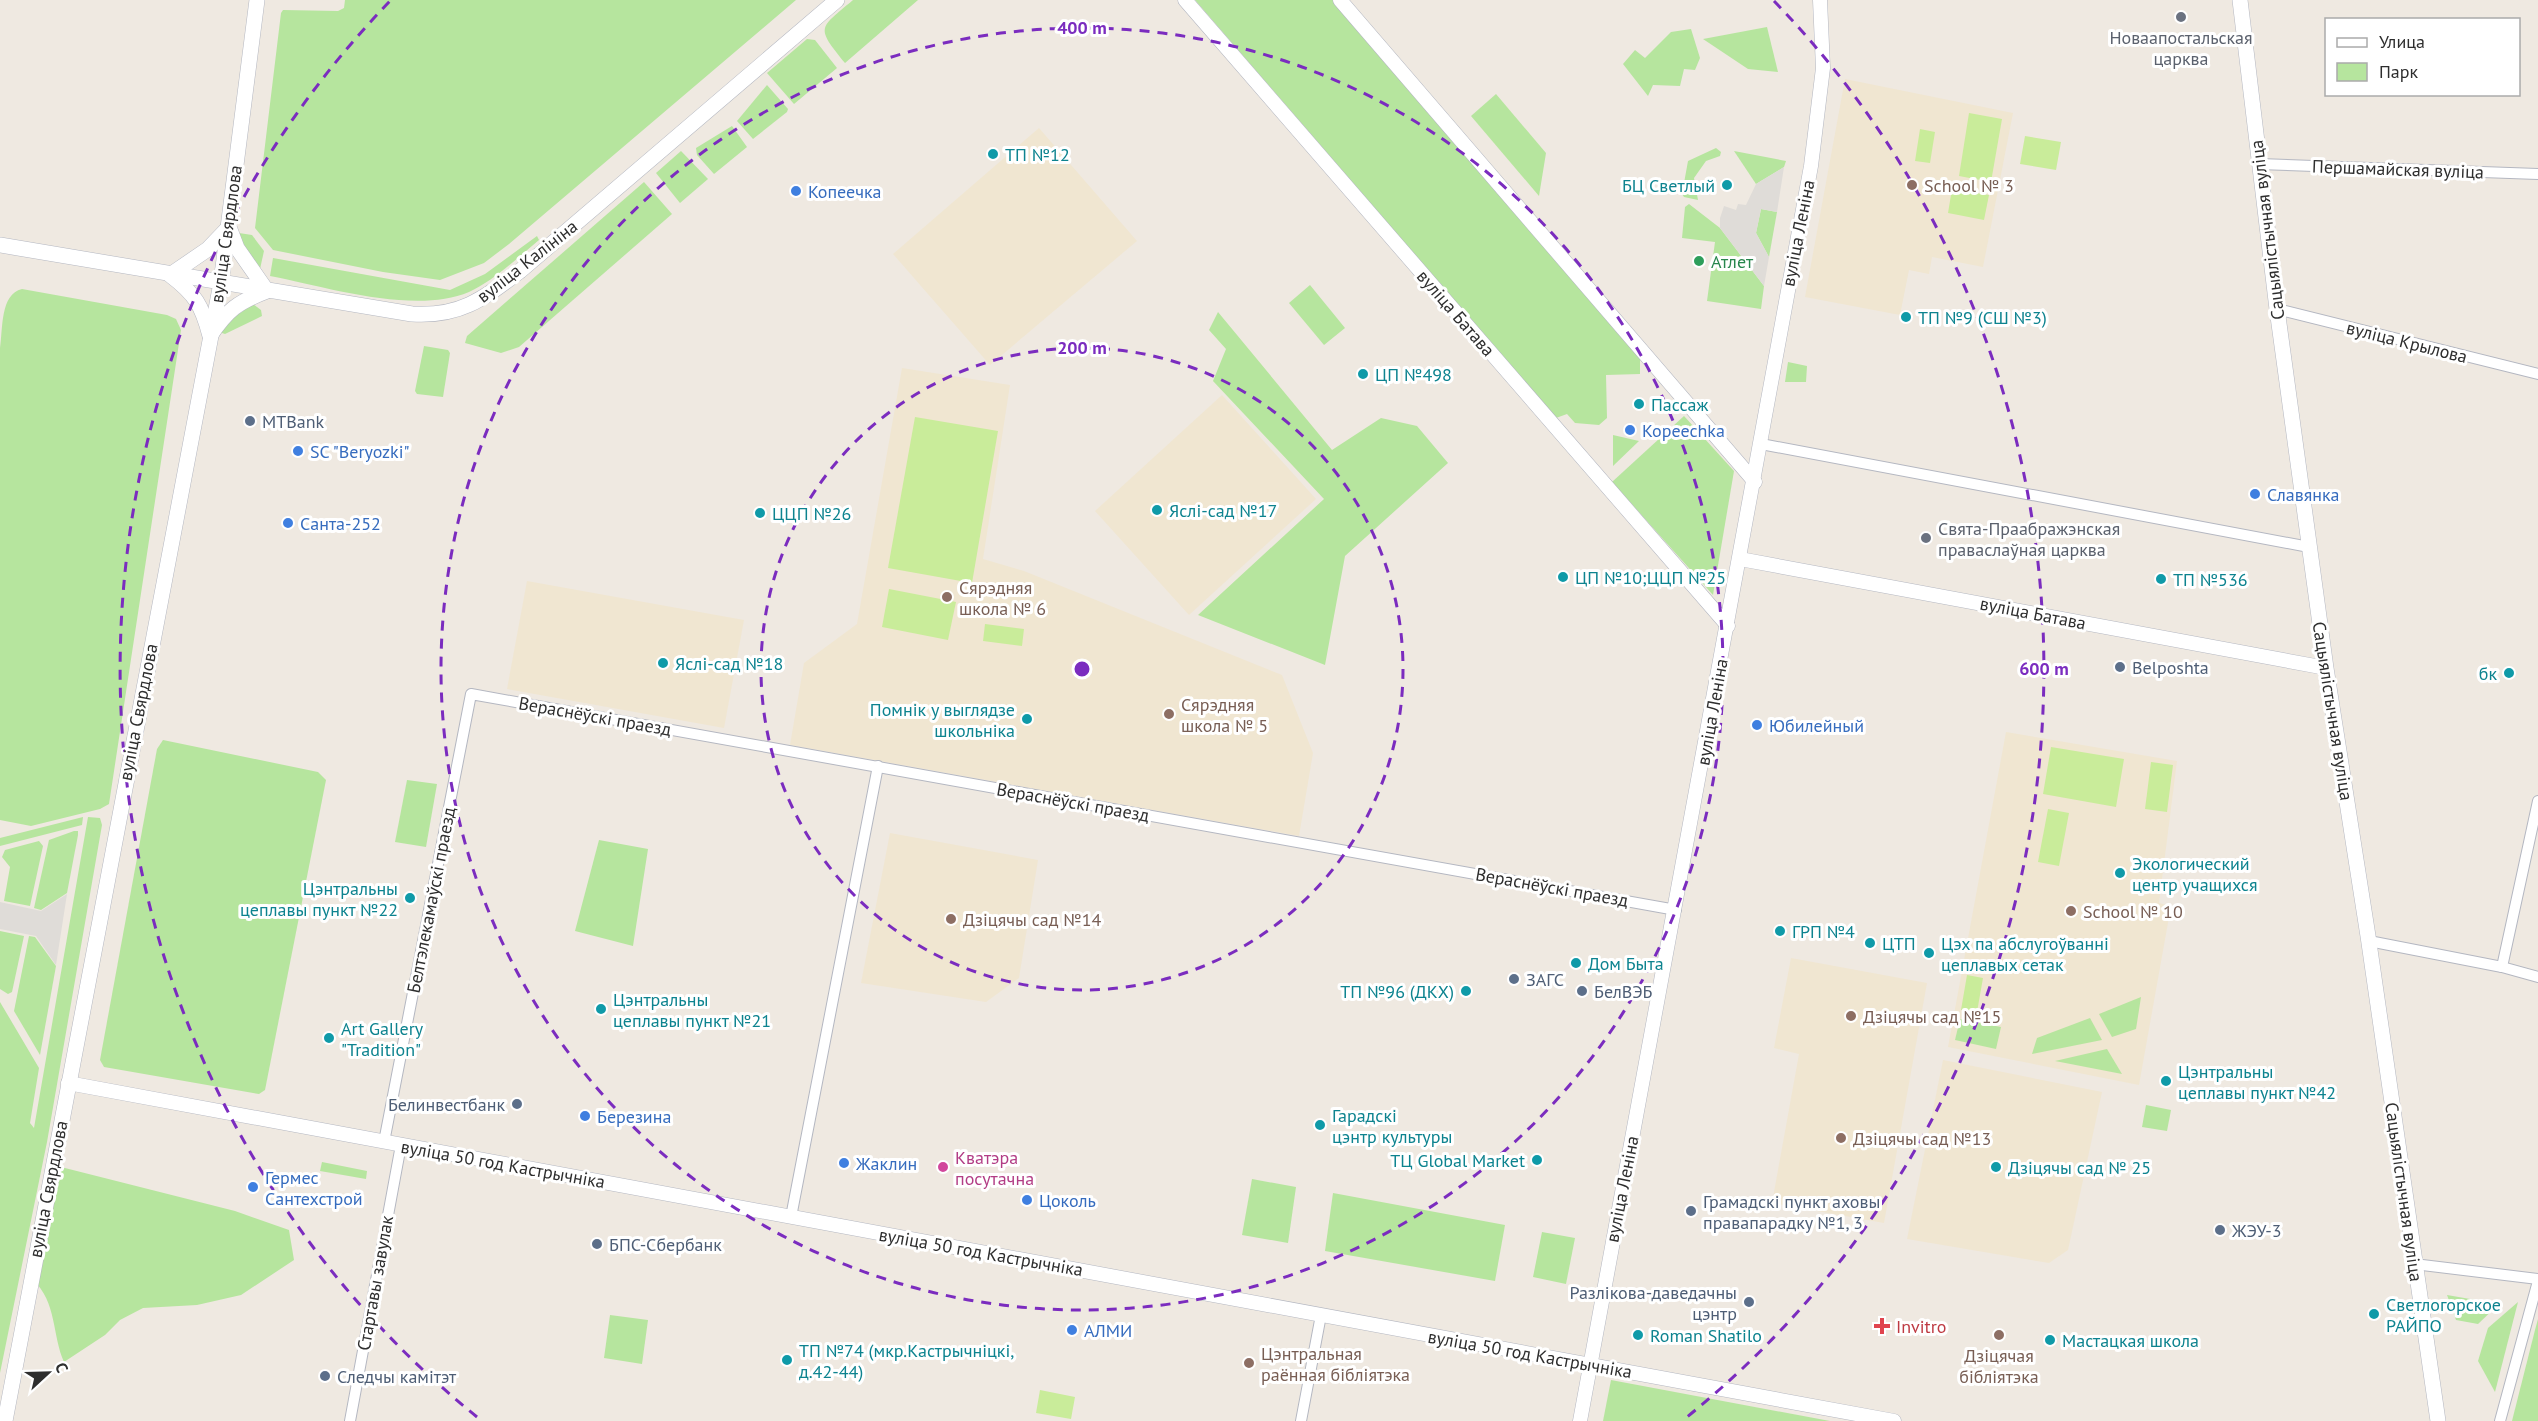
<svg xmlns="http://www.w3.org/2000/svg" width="2538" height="1421" font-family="'PT Sans',sans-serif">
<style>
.education{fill:#f0e6d1}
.green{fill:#b6e59e}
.pitch{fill:#c9ec9a}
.plaza{fill:#dfdcd8}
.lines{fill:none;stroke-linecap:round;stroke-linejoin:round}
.minor-casing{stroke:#b4b7c1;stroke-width:12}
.tertiary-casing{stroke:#b4b7c1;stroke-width:15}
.secondary-casing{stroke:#b4b7c1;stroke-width:16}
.minor{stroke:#fff;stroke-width:10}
.tertiary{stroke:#fff;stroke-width:14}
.secondary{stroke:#fff;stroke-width:15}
.ring{fill:none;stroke:#7b2cbf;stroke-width:3;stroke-dasharray:10 8}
.worship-dot{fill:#6b7280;stroke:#fff;stroke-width:2}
.culture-dot{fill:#0f9aa8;stroke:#fff;stroke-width:2}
.education-dot{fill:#8d6e63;stroke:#fff;stroke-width:2}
.shop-dot{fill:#3f7fe0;stroke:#fff;stroke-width:2}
.leisure-dot{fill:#2e9e5b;stroke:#fff;stroke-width:2}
.service-dot{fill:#5c6f8a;stroke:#fff;stroke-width:2}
.hotel-dot{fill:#d1479c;stroke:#fff;stroke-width:2}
.health-dot{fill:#e0444e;stroke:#fff;stroke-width:2}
.labels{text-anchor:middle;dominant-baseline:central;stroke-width:6;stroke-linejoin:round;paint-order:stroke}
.worship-label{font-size:18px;fill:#5b616d;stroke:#fff}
.culture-label{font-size:18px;fill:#0d838f;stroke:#fff;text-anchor:start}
.street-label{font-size:18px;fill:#2e2e2e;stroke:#fff}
.education-label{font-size:18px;fill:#785e54;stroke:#fff;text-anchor:start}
.shop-label{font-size:18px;fill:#366cbe;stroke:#fff;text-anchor:start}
.leisure-label{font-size:18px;fill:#27864d;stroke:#fff;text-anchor:start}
.service-label{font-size:18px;fill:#4e5e75;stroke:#fff;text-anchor:start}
.hotel-label{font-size:18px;fill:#b23c85;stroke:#fff;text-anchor:start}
.health-label{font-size:18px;fill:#be3a42;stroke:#fff;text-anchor:start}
.centre{fill:#7b2cbf;stroke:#fff;stroke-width:3}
.ring-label{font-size:18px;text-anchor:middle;font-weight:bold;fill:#7b2cbf;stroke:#fff;stroke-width:6;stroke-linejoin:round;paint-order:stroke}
</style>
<rect width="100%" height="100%" fill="#efe9e1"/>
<g class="education">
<path d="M 1845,79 L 2013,113 L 1983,267 L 1932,257 L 1929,274 L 1909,270 L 1900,315 L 1805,297 Z"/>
<path d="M 1039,128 L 1137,241 L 990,365 L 893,254 Z"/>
<path d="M 902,368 L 1010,385 L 983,559 L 1024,571 L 1282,675 L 1313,753 L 1299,836 L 790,745 L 804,663 L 857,624 Z"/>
<path d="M 1222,395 L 1316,499 L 1189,615 L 1095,511 Z"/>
<path d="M 527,581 L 744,620 L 724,728 L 507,689 Z"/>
<path d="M 2006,732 L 2177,761 L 2159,903 L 2171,906 L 2139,1085 L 1948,1047 Z"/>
<path d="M 890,833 L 1038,860 L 1019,978 L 986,1002 L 861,983 Z"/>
<path d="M 1791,958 L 1927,983 L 1884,1223 L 1772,1203 L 1799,1054 L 1774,1048 Z"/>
<path d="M 1943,1060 L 2102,1092 L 2068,1250 L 2049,1263 L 1907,1239 Z"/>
</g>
<g class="green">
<path d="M 345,0 L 796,0 L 509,244 L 484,263 L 440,280 L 383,272 L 273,250 L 255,228 L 281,13 L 283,10 L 338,11 L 344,8 Z"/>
<path d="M 853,0 L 918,0 L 845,63 C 815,26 819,29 853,0 Z"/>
<path d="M 1195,0 L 1334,0 L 1640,354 L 1640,374 L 1606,375 L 1607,418 L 1599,425 L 1575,423 L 1567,414 L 1556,418 Z"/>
<path d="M 1767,27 L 1778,72 L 1748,69 L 1703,39 Z"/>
<path d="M 1691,29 L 1700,58 L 1695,70 L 1684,69 L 1680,86 L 1653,85 L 1648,96 L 1623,64 L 1635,50 L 1645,58 L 1671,32 Z"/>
<path d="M 807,39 L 815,40 L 837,68 L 794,104 L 767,73 Z"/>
<path d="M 767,85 L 788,109 L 787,112 L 753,139 L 737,121 Z"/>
<path d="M 1496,94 L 1546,153 L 1539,196 L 1471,116 Z"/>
<path d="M 732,126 L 747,147 L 714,174 L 697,155 L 696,148 Z"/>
<path d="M 1716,148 L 1721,152 L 1720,156 L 1706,161 L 1694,178 L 1698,200 L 1684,197 L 1682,194 L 1688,161 Z"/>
<path d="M 681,151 L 708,179 L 680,203 L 656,173 Z"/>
<path d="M 1734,151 L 1786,161 L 1784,167 L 1756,184 Z"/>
<path d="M 644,182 L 672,214 L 519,347 L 501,353 L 465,343 L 467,336 Z"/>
<path d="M 1689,204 L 1720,228 L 1764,286 L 1761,309 L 1707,301 L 1715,242 L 1682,238 L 1685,207 Z"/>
<path d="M 1761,209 L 1777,212 L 1769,257 L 1756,233 Z"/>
<path d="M 239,233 L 252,235 L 264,251 L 260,269 L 243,247 Z"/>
<path d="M 537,236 L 539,240 C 517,258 495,280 469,292 C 415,315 327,287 270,276 L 273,258 L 450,290 L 485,274 Z"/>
<path d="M 1310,285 L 1345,328 L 1324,345 L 1289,303 Z"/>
<path d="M 22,289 L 167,315 L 176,319 L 181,330 L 109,804 L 100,809 L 31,826 L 0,820 L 0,348 C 3,329 0,294 22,289 Z"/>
<path d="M 253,304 L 261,310 L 262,316 L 225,334 L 219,332 L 233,318 Z"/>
<path d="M 1218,312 L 1332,450 L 1381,418 L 1417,426 L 1448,463 L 1345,556 L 1325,665 L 1198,615 L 1324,499 L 1213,381 L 1226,349 L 1209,330 Z"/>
<path d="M 424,346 L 448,350 L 450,353 L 443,397 L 417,394 L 415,391 Z"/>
<path d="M 1788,362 L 1807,366 L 1806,382 L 1785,382 Z"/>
<path d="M 1684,416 L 1734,471 L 1713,595 L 1612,482 Z"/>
<path d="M 1613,435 L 1639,441 L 1613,466 Z"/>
<path d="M 163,740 L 318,772 L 326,780 L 265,1090 L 259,1094 L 104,1067 L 100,1060 L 157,749 Z"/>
<path d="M 407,780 L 437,784 L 426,847 L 395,842 Z"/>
<path d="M 83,817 L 82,825 L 0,846 L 0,838 Z"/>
<path d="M 88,817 L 100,818 L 102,825 L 47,1142 L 0,1373 L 0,1002 L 39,1068 L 30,1123 L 34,1128 Z"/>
<path d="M 74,831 L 78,831 L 78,835 L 67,893 L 41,910 L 34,908 L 49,840 Z"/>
<path d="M 599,840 L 648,849 L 633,946 L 575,931 Z"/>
<path d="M 39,841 L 43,846 L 30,906 L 4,901 L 10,867 L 2,857 L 5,850 Z"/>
<path d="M 0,931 L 24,936 L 12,992 L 8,994 L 0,989 Z"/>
<path d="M 29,936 L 35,937 L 56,966 L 40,1055 L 14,1011 Z"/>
<path d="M 2141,997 L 2136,1029 L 2112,1037 L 2099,1014 Z"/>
<path d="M 2090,1018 L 2102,1040 L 2032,1054 L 2037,1038 Z"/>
<path d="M 1960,1019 L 2001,1027 L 1996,1049 L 1955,1040 Z"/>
<path d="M 2107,1049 L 2122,1074 L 2055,1061 Z"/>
<path d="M 2146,1105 L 2171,1110 L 2167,1131 L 2142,1127 Z"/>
<path d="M 322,1162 L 367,1171 L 366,1179 L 320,1171 Z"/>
<path d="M 57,1166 L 235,1211 L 289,1230 L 294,1260 L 241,1295 L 197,1305 L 143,1308 L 120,1320 L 105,1335 L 64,1362 C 52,1335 57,1302 33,1280 Z"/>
<path d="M 1252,1179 L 1296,1187 L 1288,1243 L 1242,1235 Z"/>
<path d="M 1333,1193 L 1505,1225 L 1495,1281 L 1325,1251 Z"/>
<path d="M 1542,1232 L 1575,1238 L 1566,1284 L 1533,1277 Z"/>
<path d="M 2447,1295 L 2499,1304 L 2478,1324 L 2456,1320 Z"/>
<path d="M 2518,1302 L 2495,1392 L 2478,1361 L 2488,1328 Z"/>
<path d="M 610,1315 L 648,1320 L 642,1364 L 604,1358 Z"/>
<path d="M 2538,1319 L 2538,1421 L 2512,1421 L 2535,1330 Z"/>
<path d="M 1611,1380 L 1830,1421 L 1603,1421 Z"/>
</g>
<g class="pitch">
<path d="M 1969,113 L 2002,119 L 1991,182 L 1959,176 Z"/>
<path d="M 1920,129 L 1935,132 L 1930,163 L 1915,161 Z"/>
<path d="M 2025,136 L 2061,142 L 2056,170 L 2020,164 Z"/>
<path d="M 1952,189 L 1989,195 L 1984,220 L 1948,213 Z"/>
<path d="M 915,417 L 998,431 L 972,583 L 888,568 Z"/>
<path d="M 889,589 L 956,602 L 948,640 L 882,627 Z"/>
<path d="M 985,624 L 1024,629 L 1022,646 L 983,641 Z"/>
<path d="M 2051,747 L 2124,759 L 2116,807 L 2043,794 Z"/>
<path d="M 2151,762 L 2173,765 L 2167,812 L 2145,809 Z"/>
<path d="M 2048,809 L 2069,813 L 2059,866 L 2038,862 Z"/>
<path d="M 1967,975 L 1983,978 L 1977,1012 L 1961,1010 Z"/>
<path d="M 1040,1390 L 1075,1397 L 1071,1419 L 1036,1413 Z"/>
</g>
<g class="plaza">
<path d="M 1784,167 L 1777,212 L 1761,209 L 1756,233 L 1769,257 L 1764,286 L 1720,228 L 1720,218 L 1724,206 L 1736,210 L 1738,204 L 1746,205 L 1756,184 Z"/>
<path d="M 67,894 L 56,965 L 36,936 L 0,929 L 0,902 L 41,911 Z"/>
</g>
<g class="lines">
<defs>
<g id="minor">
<path d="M 2259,164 L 2538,174"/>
<path d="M 2277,309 L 2538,374"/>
<path d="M 1761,444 L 2309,547"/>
<path d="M 2369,941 L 2502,967 L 2538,977"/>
<path d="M 2502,967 L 2538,801"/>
<path d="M 384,1142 L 471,694 L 1676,910"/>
<path d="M 791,1217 L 878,766"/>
<path d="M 2414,1264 L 2538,1279"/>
<path d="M 350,1421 L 401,1145"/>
<path d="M 1301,1421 L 1321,1315"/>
<path d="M 2500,1421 L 2538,1281"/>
</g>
<g id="tertiary">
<path d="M 1185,0 L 1728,626"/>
<path d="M 1340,0 L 1755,482"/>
<path d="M 1740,559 L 2326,668"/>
<path d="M 68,1083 L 1894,1421"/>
<path d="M 1580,1421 L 1811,166 L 1823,68 L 1820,0"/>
</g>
<g id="secondary">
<path d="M 2240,0 L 2277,309 L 2326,668 L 2368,936 L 2438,1421"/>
<path d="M 229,227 L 237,248 L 267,291 C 238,302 227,310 210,336 C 202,305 195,294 170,275 L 208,249 Z"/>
<path d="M 0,245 L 412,314 C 460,317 483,299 520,271 L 837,0"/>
<path d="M 5,1421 L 221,283 L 257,0"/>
</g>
</defs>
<use href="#minor" class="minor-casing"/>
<use href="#tertiary" class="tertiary-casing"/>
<use href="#secondary" class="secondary-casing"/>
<use href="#minor" class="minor"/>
<use href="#tertiary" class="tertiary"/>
<use href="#secondary" class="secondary"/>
</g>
<g class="ring">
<circle cx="1082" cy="669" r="321"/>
<circle cx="1082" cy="669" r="641"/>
<path d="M477 1417A962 962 0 0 1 390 1M1774 1A962 962 0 0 1 1687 1417"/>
</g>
<g class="worship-dot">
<circle cx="2181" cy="17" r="6"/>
<circle cx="1926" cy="538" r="6"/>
</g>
<g class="culture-dot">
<circle cx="993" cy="154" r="6"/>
<circle cx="1727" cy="185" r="6"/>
<circle cx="1906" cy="317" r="6"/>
<circle cx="1363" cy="374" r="6"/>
<circle cx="1639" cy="404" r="6"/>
<circle cx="1157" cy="510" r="6"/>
<circle cx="760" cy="513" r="6"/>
<circle cx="1563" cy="577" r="6"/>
<circle cx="2161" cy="579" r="6"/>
<circle cx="663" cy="663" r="6"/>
<circle cx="2509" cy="673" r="6"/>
<circle cx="1027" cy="719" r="6"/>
<circle cx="2120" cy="873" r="6"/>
<circle cx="410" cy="898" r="6"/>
<circle cx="1780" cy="931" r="6"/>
<circle cx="1870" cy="943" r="6"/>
<circle cx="1929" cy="953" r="6"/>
<circle cx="1576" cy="963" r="6"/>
<circle cx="1466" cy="991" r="6"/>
<circle cx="601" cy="1009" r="6"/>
<circle cx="329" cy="1038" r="6"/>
<circle cx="2166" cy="1081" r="6"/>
<circle cx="1320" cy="1125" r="6"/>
<circle cx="1537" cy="1160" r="6"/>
<circle cx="1996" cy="1167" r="6"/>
<circle cx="2374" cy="1314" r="6"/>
<circle cx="1638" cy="1335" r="6"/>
<circle cx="2050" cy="1340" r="6"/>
<circle cx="787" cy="1360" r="6"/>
</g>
<g class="education-dot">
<circle cx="1912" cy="185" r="6"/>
<circle cx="947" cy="597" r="6"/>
<circle cx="1169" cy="714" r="6"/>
<circle cx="2071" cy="911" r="6"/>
<circle cx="951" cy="919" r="6"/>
<circle cx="1851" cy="1016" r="6"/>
<circle cx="1841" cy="1138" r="6"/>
<circle cx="1999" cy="1335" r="6"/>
<circle cx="1249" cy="1363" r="6"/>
</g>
<g class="shop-dot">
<circle cx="796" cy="191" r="6"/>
<circle cx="1630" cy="430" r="6"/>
<circle cx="298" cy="451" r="6"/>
<circle cx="2255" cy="494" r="6"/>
<circle cx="288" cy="523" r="6"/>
<circle cx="1757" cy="725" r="6"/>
<circle cx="585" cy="1116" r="6"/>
<circle cx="844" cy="1163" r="6"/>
<circle cx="253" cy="1187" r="6"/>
<circle cx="1027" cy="1200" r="6"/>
<circle cx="1072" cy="1330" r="6"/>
</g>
<circle class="leisure-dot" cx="1699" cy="261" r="6"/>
<g class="service-dot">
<circle cx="250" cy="421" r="6"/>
<circle cx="2120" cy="667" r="6"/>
<circle cx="1514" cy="979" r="6"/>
<circle cx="1582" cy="991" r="6"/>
<circle cx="517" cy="1104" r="6"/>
<circle cx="1691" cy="1211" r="6"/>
<circle cx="2220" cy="1230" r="6"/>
<circle cx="597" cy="1244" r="6"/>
<circle cx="1749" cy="1302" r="6"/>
<circle cx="325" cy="1376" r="6"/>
</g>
<circle class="hotel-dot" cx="943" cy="1167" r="6"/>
<path class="health-dot" d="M1879 1317h6v6h6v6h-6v6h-6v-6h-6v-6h6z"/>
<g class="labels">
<g class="worship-label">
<text x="2181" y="37">Новаапостальская<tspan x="2181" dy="21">царква</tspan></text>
<text x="1938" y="528" text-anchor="start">Свята-Праабражэнская<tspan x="1938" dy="21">праваслаўная царква</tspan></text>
</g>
<g class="culture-label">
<text x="1005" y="154">ТП №12</text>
<text x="1715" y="185" text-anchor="end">БЦ Светлый</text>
<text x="1918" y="317">ТП №9 (СШ №3)</text>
<text x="1375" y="374">ЦП №498</text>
<text x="1651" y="404">Пассаж</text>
<text x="1169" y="510">Яслі-сад №17</text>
<text x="772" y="513">ЦЦП №26</text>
<text x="1575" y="577">ЦП №10;ЦЦП №25</text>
<text x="2173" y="579">ТП №536</text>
<text x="675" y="663">Яслі-сад №18</text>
<text x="2497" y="673" text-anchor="end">бк</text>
<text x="1015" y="709" text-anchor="end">Помнік у выглядзе<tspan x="1015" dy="21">школьніка</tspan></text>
<text x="2132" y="863">Экологический<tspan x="2132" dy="21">центр учащихся</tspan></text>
<text x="398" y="888" text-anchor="end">Цэнтральны<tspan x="398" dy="21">цеплавы пункт №22</tspan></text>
<text x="1792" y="931">ГРП №4</text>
<text x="1882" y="943">ЦТП</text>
<text x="1941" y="943">Цэх па абслугоўванні<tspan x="1941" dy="21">цеплавых сетак</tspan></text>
<text x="1588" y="963">Дом Быта</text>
<text x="1454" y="991" text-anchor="end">ТП №96 (ДКХ)</text>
<text x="613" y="999">Цэнтральны<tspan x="613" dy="21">цеплавы пункт №21</tspan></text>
<text x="341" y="1028">Art Gallery<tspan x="341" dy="21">"Tradition"</tspan></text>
<text x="2178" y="1071">Цэнтральны<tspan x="2178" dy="21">цеплавы пункт №42</tspan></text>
<text x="1332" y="1115">Гарадскі<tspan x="1332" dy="21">цэнтр культуры</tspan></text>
<text x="1525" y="1160" text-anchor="end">ТЦ Global Market</text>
<text x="2008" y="1167">Дзіцячы сад № 25</text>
<text x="2386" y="1304">Светлогорское<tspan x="2386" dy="21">РАЙПО</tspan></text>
<text x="1650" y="1335">Roman Shatilo</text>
<text x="2062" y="1340">Мастацкая школа</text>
<text x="799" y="1350">ТП №74 (мкр.Кастрычніцкі,<tspan x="799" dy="21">д.42-44)</tspan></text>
</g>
<g class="street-label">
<text transform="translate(2398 169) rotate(2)">Першамайская вуліца</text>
<text transform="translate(2267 230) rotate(-97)">Сацыялістычная вуліца</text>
<text transform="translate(1798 233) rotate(-79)">вуліца Леніна</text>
<text transform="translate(226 234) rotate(-82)">вуліца Свярдлова</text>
<text transform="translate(527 261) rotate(-38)">вуліца Калініна</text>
<text transform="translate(1456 313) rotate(49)">вуліца Батава</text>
<text transform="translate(2407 342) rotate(14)">вуліца Крылова</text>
<text transform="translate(2033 613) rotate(11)">вуліца Батава</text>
<text transform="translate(2333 711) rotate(81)">Сацыялістычная вуліца</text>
<text transform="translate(138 712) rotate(-79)">вуліца Свярдлова</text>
<text transform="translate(1712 712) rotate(-80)">вуліца Леніна</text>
<text transform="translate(595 716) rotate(10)">Вераснёўскі праезд</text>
<text transform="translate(1073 802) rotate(10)">Вераснёўскі праезд</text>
<text transform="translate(1552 887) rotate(10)">Вераснёўскі праезд</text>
<text transform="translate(431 900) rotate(-79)">Белтэлекамаўскі праезд</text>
<text transform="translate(503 1164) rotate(10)">вуліца 50 год Кастрычніка</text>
<text transform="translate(48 1189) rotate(-79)">вуліца Свярдлова</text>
<text transform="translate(1622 1189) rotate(-79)">вуліца Леніна</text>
<text transform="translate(2404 1192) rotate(82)">Сацыялістычная вуліца</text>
<text transform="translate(981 1252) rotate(10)">вуліца 50 год Кастрычніка</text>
<text transform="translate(375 1283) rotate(-80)">Стартавы завулак</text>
<text transform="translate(1530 1354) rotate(10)">вуліца 50 год Кастрычніка</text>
</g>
<g class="education-label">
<text x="1924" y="185">School № 3</text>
<text x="959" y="587">Сярэдняя<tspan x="959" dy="21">школа № 6</tspan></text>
<text x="1181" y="704">Сярэдняя<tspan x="1181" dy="21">школа № 5</tspan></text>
<text x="2083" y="911">School № 10</text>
<text x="963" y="919">Дзіцячы сад №14</text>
<text x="1863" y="1016">Дзіцячы сад №15</text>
<text x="1853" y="1138">Дзіцячы сад №13</text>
<text x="1261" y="1353">Цэнтральная<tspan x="1261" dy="21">раённая бібліятэка</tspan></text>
<text x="1999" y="1355" text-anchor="middle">Дзіцячая<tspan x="1999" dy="21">бібліятэка</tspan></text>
</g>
<g class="shop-label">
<text x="808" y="191">Копеечка</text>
<text x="1642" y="430">Kopeechka</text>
<text x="310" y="451">SC "Beryozki"</text>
<text x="2267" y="494">Славянка</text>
<text x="300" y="523">Санта-252</text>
<text x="1769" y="725">Юбилейный</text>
<text x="597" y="1116">Березина</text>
<text x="856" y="1163">Жаклин</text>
<text x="265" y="1177">Гермес<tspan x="265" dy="21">Сантехстрой</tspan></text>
<text x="1039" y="1200">Цоколь</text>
<text x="1084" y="1330">АЛМИ</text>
</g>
<g class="leisure-label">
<text x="1711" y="261">Атлет</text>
</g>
<g class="service-label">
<text x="262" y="421">MTBank</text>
<text x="2132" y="667">Belposhta</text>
<text x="1526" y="979">ЗАГС</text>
<text x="1594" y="991">БелВЭБ</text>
<text x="505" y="1104" text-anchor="end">Белинвестбанк</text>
<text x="1703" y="1201">Грамадскі пункт аховы<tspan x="1703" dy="21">правапарадку №1, 3</tspan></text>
<text x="2232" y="1230">ЖЭУ-3</text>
<text x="609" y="1244">БПС-Сбербанк</text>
<text x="1737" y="1292" text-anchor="end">Разлікова-даведачны<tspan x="1737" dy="21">цэнтр</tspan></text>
<text x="337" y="1376">Следчы камітэт</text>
</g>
<g class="hotel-label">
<text x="955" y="1157">Кватэра<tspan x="955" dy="21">посутачна</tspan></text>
</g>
<g class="health-label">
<text x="1896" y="1326">Invitro</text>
</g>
</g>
<circle cx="1082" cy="669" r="9" class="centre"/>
<g class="ring-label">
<text x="1082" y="34">400 m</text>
<text x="1082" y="354">200 m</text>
<text x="2044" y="675">600 m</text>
</g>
<rect x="2325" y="18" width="195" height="78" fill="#ffffff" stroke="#ababab" stroke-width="1.5"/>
<rect x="2337" y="38" width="30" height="9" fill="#ffffff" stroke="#ababab" stroke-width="1.5"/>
<text x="2379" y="48" font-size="18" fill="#2e2e2e">Улица</text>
<rect x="2337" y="63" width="30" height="18" fill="#b6e59e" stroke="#ababab" stroke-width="1.5"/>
<text x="2379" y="78" font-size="18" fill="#2e2e2e">Парк</text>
<g transform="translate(48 1373) rotate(68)" stroke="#ffffff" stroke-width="4.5" paint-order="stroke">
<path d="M0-4.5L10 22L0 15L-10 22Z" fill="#2e2e2e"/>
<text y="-9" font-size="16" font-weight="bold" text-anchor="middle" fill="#2e2e2e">С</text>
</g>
</svg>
